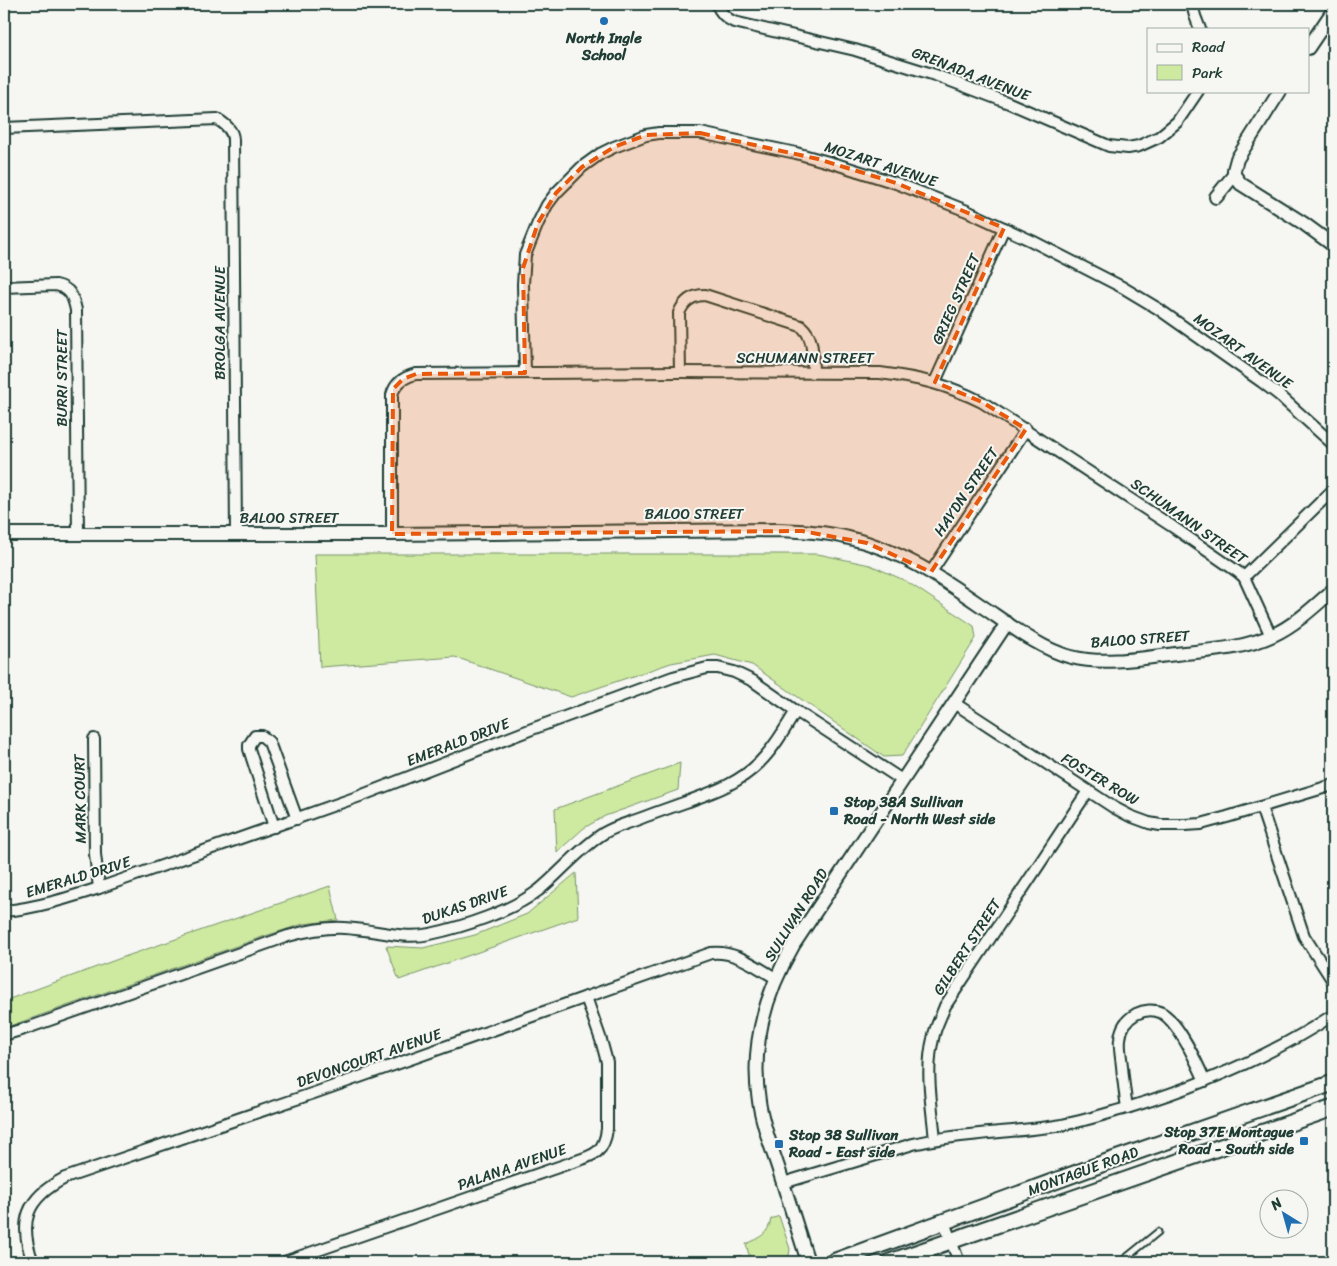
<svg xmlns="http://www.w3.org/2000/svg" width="1337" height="1266" font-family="Sriracha,sans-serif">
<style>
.green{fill:#cee9a0;stroke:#76936a}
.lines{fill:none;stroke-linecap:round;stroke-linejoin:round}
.service-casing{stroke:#1f3d34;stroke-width:9}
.minor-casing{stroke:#1f3d34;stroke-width:14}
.tertiary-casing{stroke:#1f3d34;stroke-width:16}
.secondary-casing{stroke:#1f3d34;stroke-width:19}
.service{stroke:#f6f6f2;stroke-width:5}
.minor{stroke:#f6f6f2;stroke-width:10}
.tertiary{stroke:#f6f6f2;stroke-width:12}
.secondary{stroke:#f6f6f2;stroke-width:15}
.marked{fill:#e8590c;fill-opacity:0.2;stroke:#e8590c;stroke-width:4;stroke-dasharray:10 6;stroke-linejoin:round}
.poi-dot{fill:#1f6fb2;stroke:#f6f6f2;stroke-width:2}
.labels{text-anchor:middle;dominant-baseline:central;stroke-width:4;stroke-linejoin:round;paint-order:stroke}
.poi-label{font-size:15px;font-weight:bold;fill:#1f3d34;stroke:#f6f6f2;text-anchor:start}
.street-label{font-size:15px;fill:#1f3d34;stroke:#f6f6f2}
</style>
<rect width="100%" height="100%" fill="#f6f6f2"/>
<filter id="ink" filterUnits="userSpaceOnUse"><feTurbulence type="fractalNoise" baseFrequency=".02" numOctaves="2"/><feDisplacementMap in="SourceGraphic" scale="10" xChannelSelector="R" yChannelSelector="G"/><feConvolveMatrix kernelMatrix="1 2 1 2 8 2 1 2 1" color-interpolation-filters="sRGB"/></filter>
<g filter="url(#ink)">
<g class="green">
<path d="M 315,554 L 818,554 L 870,565 L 906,581 L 974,626 L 976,638 L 902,756 L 884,757 L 752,665 L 715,655 L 671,663 L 571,697 L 455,657 L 320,667 Z"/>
<path d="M 680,763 L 678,790 L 605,816 L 584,828 L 557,852 L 555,809 Z"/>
<path d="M 576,873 L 578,917 L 399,980 L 386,946 L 423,948 L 475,935 L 527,914 Z"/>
<path d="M 330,886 L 338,920 L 303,924 L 265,936 L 4,1028 L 4,1001 L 121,958 Z"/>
<path d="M 779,1216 L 790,1249 L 788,1262 L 751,1262 L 746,1244 C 760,1237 768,1235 771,1219 Z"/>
</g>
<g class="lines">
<defs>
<g id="service">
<path d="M 734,1262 L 740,1260"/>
<path d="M 1121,1262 L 1158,1232"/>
</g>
<g id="minor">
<path d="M 717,4 C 720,13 725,18 734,22 L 855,50 L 935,75 L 1009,103 L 1109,146 L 1128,148 L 1139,146 L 1159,137 L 1177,122 L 1198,91"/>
<path d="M 1192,4 L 1195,16 L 1200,29"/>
<path d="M 4,128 L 217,119 C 225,124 233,130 233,140 L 236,534"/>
<path d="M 4,287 L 56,285 C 70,288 73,296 76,310 L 78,534"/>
<path d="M 680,372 L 679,313 C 684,301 693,295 705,295 L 801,326 C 815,338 812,355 813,372"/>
<path d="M 525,373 L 523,284 L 525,255 L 538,223 L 547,205 L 556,193 L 582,167 L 600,154 L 614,147 L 646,135 L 659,133 L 700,133 L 796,153 L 839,165 L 896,183 L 967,211 L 1032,241 L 1122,287 L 1157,308 L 1262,382 L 1279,395 L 1333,444"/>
<path d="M 935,382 L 1004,228"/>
<path d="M 392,534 L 392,395 C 395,383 404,377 416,374 L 680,372 L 880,373 C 919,378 946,384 982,402 L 1173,527 L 1238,572 L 1244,577 L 1271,636"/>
<path d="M 931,572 L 1026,429"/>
<path d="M 1244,577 L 1333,490"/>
<path d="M 954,703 L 1113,807 L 1130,816 L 1149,823 L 1160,825 L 1185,825 L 1201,824 L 1227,817 L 1333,785"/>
<path d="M 94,739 L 95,854 L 99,888"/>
<path d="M 1261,807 L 1304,936 L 1333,981"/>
<path d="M 274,827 L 249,749 L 249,745 L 255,736 L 262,736 L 269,742 L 297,819"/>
<path d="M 4,911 C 37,908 68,898 99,888 L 360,796 L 532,729 L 673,677 L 707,668 L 718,668 L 734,672 L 753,681 L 796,711 L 902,780"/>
<path d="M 4,1035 L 30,1027 L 288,936 C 306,931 325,927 344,928 C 373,929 402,940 430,934 C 463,927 512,911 539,890 C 561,872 580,848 604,833 C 614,827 625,824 636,820 C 652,814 669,808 686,802 C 713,792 738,784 759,763 C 774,748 785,729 796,711"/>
<path d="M 1127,1108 C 1125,1094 1123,1080 1122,1066 C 1121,1057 1119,1047 1120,1039 C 1121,1028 1127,1019 1136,1014 C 1144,1010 1154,1009 1162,1013 C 1179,1023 1197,1063 1205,1081"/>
<path d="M 935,1139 C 932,1107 925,1070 933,1039 C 935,1027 941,1017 945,1006 L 1088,791"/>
<path d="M 783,1183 L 913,1144 C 960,1133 1009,1133 1056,1126 C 1082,1122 1105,1114 1130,1107 C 1201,1085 1271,1056 1333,1015"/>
<path d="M 944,1222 L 959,1262"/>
<path d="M 33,1262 C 18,1222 26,1198 65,1178 L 317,1092 L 711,953 C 735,950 756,967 776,978"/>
<path d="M 284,1262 L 567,1164 C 590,1156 604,1156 607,1129 L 607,1062 L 601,1040 L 586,997"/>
</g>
<g id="tertiary">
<path d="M 1308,48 L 1333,11"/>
<path d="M 1234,175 L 1241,184 L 1303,223 L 1333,245"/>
<path d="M 1216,197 L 1234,175 L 1234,170 L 1237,159 L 1280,91"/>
<path d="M 4,534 L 392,534 L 778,530 C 802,531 826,532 849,538 C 899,549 941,578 983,607 C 1008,624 1042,650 1071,657 C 1106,666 1149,657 1184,653 C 1214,650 1246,648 1273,635 C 1295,625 1315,606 1333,590"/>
<path d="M 808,1262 C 798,1231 788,1199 778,1167 C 771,1146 762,1124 759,1101 C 750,1045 766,992 794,944 L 1007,623"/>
</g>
<g id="secondary">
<path d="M 833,1262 L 1107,1162 L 1333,1083"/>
<path d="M 890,1262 L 1333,1108"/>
</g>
</defs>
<use href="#service" class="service-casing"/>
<use href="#minor" class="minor-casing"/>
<use href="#tertiary" class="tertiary-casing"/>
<use href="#secondary" class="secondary-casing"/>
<use href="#service" class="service"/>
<use href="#minor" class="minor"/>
<use href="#tertiary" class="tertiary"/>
<use href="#secondary" class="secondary"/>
</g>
</g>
<path class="marked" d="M 700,133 L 818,159 L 896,183 L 1004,228 L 935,382 L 982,402 L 1026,429 L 931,572 L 867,543 L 802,531 L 392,534 L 393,389 L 403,379 L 416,374 L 525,373 L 523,268 L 538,223 L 556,193 L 582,167 L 614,147 L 646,135 Z"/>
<g class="poi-dot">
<circle cx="604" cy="21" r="5"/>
<rect x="829" y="806" width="10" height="10" rx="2.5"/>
<rect x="1299" y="1136" width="10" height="10" rx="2.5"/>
<rect x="774" y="1139" width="10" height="10" rx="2.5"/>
</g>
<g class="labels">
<g class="poi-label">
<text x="604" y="38" text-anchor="middle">North Ingle<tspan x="604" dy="17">School</tspan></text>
<text x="844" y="802">Stop 38A Sullivan<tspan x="844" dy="17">Road - North West side</tspan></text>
<text x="1294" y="1132" text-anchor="end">Stop 37E Montague<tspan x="1294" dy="17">Road - South side</tspan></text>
<text x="789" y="1135">Stop 38 Sullivan<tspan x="789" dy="17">Road - East side</tspan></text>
</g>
<g class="street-label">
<text transform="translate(971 74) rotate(21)">GRENADA AVENUE</text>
<text transform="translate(881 164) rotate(18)">MOZART AVENUE</text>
<text transform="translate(956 299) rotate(-66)">GRIEG STREET</text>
<text transform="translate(220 323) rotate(-90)">BROLGA AVENUE</text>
<text transform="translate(1243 351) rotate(36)">MOZART AVENUE</text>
<text x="805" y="358">SCHUMANN STREET</text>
<text transform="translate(62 378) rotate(-90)">BURRI STREET</text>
<text transform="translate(966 492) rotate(-56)">HAYDN STREET</text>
<text x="694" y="514">BALOO STREET</text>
<text x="289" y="518">BALOO STREET</text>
<text transform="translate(1189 521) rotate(35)">SCHUMANN STREET</text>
<text transform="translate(1140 639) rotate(-4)">BALOO STREET</text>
<text transform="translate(458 742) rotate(-21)">EMERALD DRIVE</text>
<text transform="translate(1100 779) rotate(31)">FOSTER ROW</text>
<text transform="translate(80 799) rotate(-91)">MARK COURT</text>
<text transform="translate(78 877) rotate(-17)">EMERALD DRIVE</text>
<text transform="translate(465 905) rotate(-19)">DUKAS DRIVE</text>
<text transform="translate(796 915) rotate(-58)">SULLIVAN ROAD</text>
<text transform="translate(967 947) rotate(-57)">GILBERT STREET</text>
<text transform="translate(369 1058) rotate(-19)">DEVONCOURT AVENUE</text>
<text transform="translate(512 1167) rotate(-19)">PALANA AVENUE</text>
<text transform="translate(1083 1171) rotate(-20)">MONTAGUE ROAD</text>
</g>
</g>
<rect width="1337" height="1266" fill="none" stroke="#f6f6f2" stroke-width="20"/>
<rect x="10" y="10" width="1317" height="1246" fill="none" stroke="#1f3d34" stroke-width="2" filter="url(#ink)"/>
<rect x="1147" y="28" width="162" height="65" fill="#f6f6f2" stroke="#a0aca6"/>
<rect x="1157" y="44" width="25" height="8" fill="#f6f6f2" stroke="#a0aca6"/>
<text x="1192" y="52" font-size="15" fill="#1f3d34">Road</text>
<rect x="1157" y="65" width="25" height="15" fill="#cee9a0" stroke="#a0aca6"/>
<text x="1192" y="78" font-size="15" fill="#1f3d34">Park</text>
<g transform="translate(1284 1214) rotate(323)"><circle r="24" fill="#f6f6f2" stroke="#a0aca6"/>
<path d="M0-4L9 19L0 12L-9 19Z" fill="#1f6fb2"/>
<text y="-8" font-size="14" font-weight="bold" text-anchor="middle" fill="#1f3d34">N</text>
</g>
</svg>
